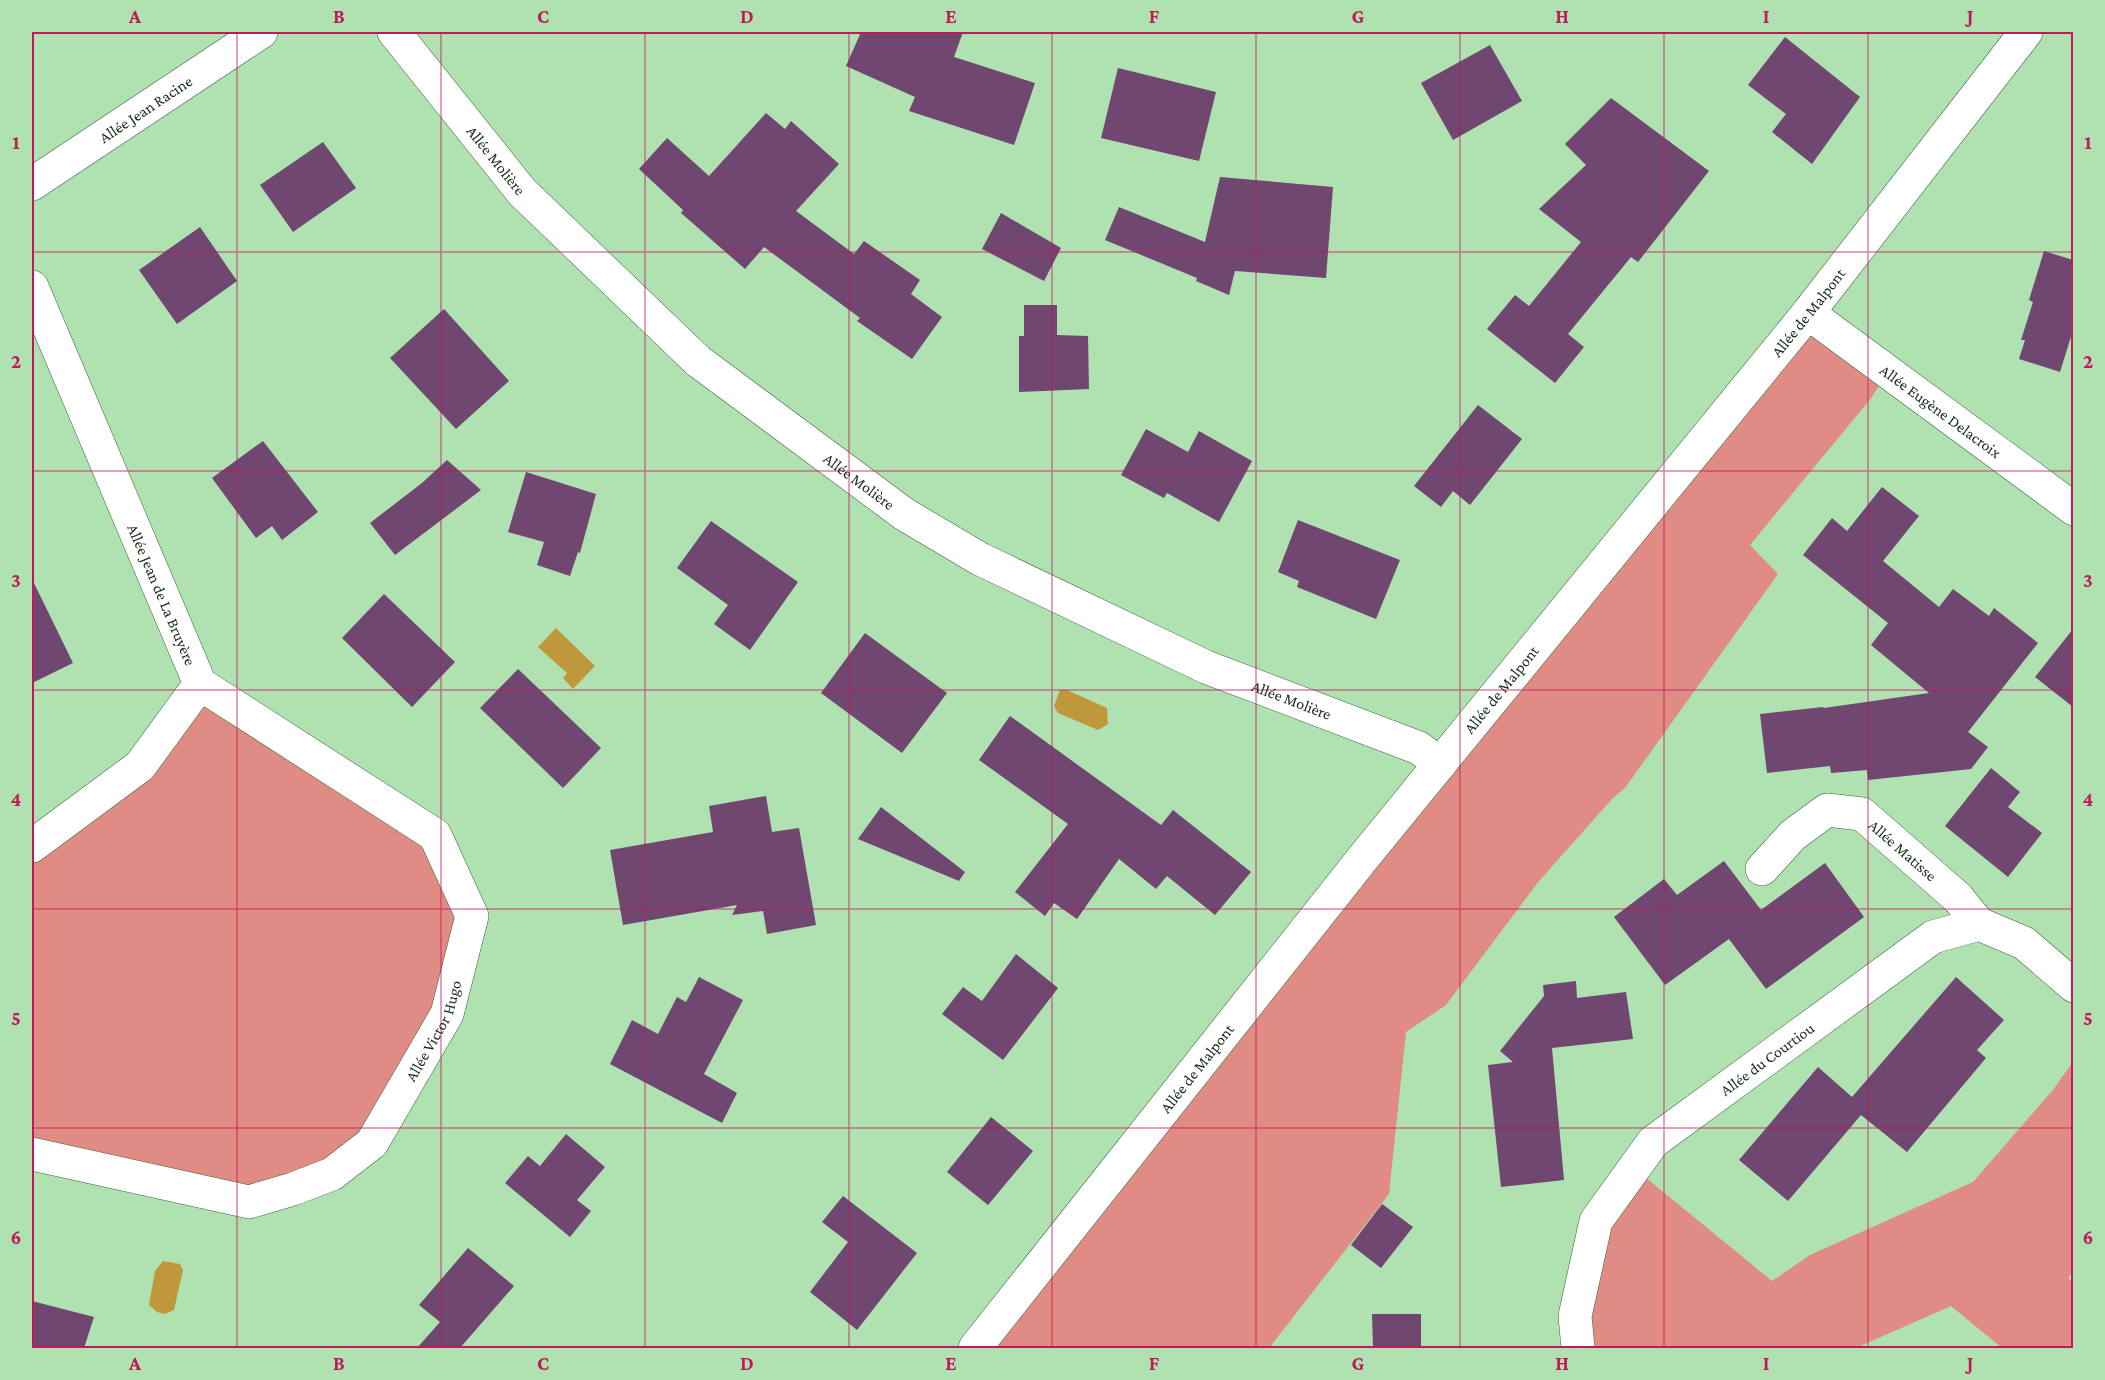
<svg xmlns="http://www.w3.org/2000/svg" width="2105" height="1380" font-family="'Crimson Pro',serif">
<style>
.green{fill:#e08b84}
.water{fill:#bf983c}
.building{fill:#6f4771}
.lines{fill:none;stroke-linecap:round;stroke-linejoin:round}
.minor-casing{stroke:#38653a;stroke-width:34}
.minor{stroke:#fff;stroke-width:33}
.grid{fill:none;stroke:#c2185b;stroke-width:1.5;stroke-opacity:0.55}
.labels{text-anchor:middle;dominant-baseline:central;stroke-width:6;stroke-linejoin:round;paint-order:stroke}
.street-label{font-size:16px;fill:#182b19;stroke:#b0e1b1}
.neatline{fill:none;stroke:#c2185b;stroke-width:2}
.grid-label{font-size:20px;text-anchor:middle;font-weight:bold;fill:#c2185b}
</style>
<rect width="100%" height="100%" fill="#b0e1b1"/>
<g class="green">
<path d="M 1808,313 L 1888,371 L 1872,397 L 1750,545 L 1778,574 L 1625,788 L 1612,799 L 1539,881 L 1446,1005 L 1406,1032 L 1389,1194 L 1269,1348 L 975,1348 Z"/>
<path d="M 200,684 L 435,835 L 472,916 L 372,1143 L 249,1202 L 32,1154 L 32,846 L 140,766 Z"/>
<path d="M 2073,1062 L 2074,1270 L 2068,1278 L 2073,1283 L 2073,1348 L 2002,1348 L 1951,1306 L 1856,1348 L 1578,1348 L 1596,1221 L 1634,1168 L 1772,1281 L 1810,1255 L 1973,1182 L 2052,1091 Z"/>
</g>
<g class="water">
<path d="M 556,628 L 595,666 L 573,689 L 563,678 L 567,673 L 538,647 Z"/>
<path d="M 1060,690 L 1067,690 L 1107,708 L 1108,724 L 1098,730 L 1058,713 L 1054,706 Z"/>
<path d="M 163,1261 L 180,1264 L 183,1270 L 174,1310 L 164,1314 L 157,1312 L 149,1305 L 155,1271 Z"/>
</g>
<g class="building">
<path d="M 861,32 L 963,32 L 954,57 L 1035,83 L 1014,145 L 909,111 L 915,97 L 846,66 Z"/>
<path d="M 1785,37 L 1860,97 L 1812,164 L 1772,132 L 1786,114 L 1748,85 Z"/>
<path d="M 1490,45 L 1522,101 L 1453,140 L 1421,83 Z"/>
<path d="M 1118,68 L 1216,92 L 1199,161 L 1101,138 Z"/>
<path d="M 1611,98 L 1709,171 L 1638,262 L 1631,257 L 1568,334 L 1584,347 L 1555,383 L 1487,329 L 1515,295 L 1529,306 L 1581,242 L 1539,209 L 1586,165 L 1565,144 Z"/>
<path d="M 766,113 L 785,129 L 791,121 L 839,164 L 796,211 L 854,254 L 864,241 L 920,280 L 911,294 L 942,317 L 912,359 L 857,321 L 860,318 L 764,247 L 745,269 L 681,213 L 683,210 L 639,169 L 667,138 L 709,176 Z"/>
<path d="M 323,142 L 356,188 L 293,232 L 260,185 Z"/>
<path d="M 1220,177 L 1333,187 L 1326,278 L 1235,271 L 1229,295 L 1196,281 L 1197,278 L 1105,240 L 1119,207 L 1205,242 Z"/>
<path d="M 1001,213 L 1061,248 L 1044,281 L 982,249 Z"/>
<path d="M 200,227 L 237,281 L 177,324 L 139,270 Z"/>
<path d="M 2044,251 L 2073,260 L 2073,330 L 2060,372 L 2019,359 L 2025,340 L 2021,340 L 2033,302 L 2029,300 Z"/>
<path d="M 1024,305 L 1057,305 L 1057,335 L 1088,336 L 1089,389 L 1019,392 L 1019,336 L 1024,336 Z"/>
<path d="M 444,309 L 509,381 L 456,429 L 390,358 Z"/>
<path d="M 1478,405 L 1522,439 L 1470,505 L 1453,491 L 1441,507 L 1414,486 Z"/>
<path d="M 1146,429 L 1188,452 L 1199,431 L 1252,461 L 1219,522 L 1167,493 L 1164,498 L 1121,475 Z"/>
<path d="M 263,441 L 318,512 L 282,540 L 272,526 L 256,538 L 212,478 Z"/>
<path d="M 447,460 L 481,490 L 395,555 L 370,523 L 422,483 Z"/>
<path d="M 526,472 L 596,494 L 580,553 L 578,552 L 570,576 L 537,565 L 544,542 L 508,532 Z"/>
<path d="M 1882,487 L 1919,516 L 1883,561 L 1939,607 L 1953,589 L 1989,616 L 1994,608 L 2038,643 L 1968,732 L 1988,747 L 1971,769 L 1868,780 L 1867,770 L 1831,773 L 1830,766 L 1767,773 L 1760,714 L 1823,707 L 1824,708 L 1929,693 L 1871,645 L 1888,623 L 1803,555 L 1832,518 L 1847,531 Z"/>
<path d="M 1298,520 L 1400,560 L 1376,619 L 1297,587 L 1299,581 L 1278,572 Z"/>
<path d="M 711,521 L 798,582 L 750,650 L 714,624 L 728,605 L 677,568 Z"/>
<path d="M 32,579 L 73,663 L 32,683 Z"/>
<path d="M 384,594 L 455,662 L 412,707 L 342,638 Z"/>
<path d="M 2073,629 L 2073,707 L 2035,677 Z"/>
<path d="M 865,633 L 947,693 L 902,753 L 821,693 Z"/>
<path d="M 518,669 L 601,748 L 563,788 L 480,708 Z"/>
<path d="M 1010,716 L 1161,825 L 1173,810 L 1251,872 L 1215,915 L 1167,876 L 1156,889 L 1119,859 L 1077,919 L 1054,903 L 1045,916 L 1015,892 L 1068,824 L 979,760 Z"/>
<path d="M 1991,768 L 2020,792 L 2008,807 L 2042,833 L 2008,877 L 1945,826 Z"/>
<path d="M 766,796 L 772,832 L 799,828 L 816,925 L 767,934 L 763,911 L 732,915 L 737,905 L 623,925 L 610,850 L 713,832 L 709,806 Z"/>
<path d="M 881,807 L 965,872 L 959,881 L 858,839 Z"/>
<path d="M 1724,861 L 1761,910 L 1825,863 L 1864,917 L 1766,989 L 1729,939 L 1665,985 L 1614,917 L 1664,879 L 1677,895 Z"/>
<path d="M 1016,954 L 1058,988 L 1003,1060 L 942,1014 L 963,987 L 982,1001 Z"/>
<path d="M 699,977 L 743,1000 L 704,1074 L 737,1093 L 722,1123 L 610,1064 L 632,1020 L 658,1034 L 677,997 L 686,1002 Z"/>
<path d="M 1956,977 L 2004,1020 L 1977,1050 L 1986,1058 L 1907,1152 L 1861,1115 L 1788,1201 L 1739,1160 L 1818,1067 L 1852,1097 Z"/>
<path d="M 1576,981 L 1577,998 L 1626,992 L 1633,1039 L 1552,1048 L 1564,1180 L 1501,1187 L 1488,1065 L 1513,1062 L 1500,1051 L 1544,996 L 1543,985 Z"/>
<path d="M 991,1117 L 1033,1151 L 988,1205 L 947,1172 Z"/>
<path d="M 566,1134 L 605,1167 L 577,1200 L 591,1211 L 570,1237 L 505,1183 L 528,1156 L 540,1166 Z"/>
<path d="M 843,1196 L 917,1253 L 857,1330 L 810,1292 L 848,1242 L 822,1222 Z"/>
<path d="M 1382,1204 L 1413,1227 L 1381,1268 L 1351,1245 Z"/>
<path d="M 468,1248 L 514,1286 L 460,1348 L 417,1348 L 440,1322 L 419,1305 Z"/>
<path d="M 32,1301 L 94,1317 L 84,1348 L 32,1348 Z"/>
<path d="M 1372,1314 L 1421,1314 L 1421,1348 L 1373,1348 Z"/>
</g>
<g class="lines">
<defs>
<g id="minor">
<path id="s1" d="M 394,32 L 522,192 L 698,361 L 904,514 L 980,559 L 1206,667 L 1419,748 L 1440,764"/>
<path id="s2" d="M 32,184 L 261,32"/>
<path id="s3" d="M 32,287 L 200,684 L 140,766 L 32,846"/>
<path id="s4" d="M 1808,313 L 2074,509"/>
<path id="s5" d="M 1762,869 L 1793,835 L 1827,810 L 1862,814 L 1958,898 L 1979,924"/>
<path id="s6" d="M 32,1154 L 249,1202 L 293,1189 L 332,1174 L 372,1143 L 447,1014 L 472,916 L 435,835 L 200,684"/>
<path id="s7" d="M 975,1348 L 1363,858 L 1808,313 L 2026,32"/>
<path id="s8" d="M 1578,1348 L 1575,1316 L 1596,1221 L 1653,1142 L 1933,937 L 1979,924 L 2024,943 L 2074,986"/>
</g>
</defs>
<use href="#minor" class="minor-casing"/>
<use href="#minor" class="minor"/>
</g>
<path class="grid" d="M 237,32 L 237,1348M 441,32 L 441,1348M 645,32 L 645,1348M 849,32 L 849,1348M 1052,32 L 1052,1348M 1256,32 L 1256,1348M 1460,32 L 1460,1348M 1664,32 L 1664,1348M 1868,32 L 1868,1348M 32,252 L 2074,252M 32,471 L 2074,471M 32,690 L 2074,690M 32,909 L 2074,909M 32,1128 L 2074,1128"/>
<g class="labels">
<g class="street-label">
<text stroke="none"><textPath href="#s2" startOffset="136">Allée Jean Racine</textPath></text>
<text stroke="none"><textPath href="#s1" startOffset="164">Allée Molière</textPath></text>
<text stroke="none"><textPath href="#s7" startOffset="1329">Allée de Malpont</textPath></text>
<text stroke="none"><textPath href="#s4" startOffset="165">Allée Eugène Delacroix</textPath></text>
<text stroke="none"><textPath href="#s1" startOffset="650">Allée Molière</textPath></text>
<text stroke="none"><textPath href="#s3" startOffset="334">Allée Jean de La Bruyère</textPath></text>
<text stroke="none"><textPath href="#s7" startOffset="843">Allée de Malpont</textPath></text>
<text stroke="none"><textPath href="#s1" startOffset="1136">Allée Molière</textPath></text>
<text stroke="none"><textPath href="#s5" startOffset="178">Allée Matisse</textPath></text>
<text stroke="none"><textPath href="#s6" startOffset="489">Allée Victor Hugo</textPath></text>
<text stroke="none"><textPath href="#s8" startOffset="368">Allée du Courtiou</textPath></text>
<text stroke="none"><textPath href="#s7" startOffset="357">Allée de Malpont</textPath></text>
</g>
</g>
<rect width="2105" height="1380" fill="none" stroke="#b0e1b1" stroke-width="66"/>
<rect x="33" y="33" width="2039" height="1314" class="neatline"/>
<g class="grid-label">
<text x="135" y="23">A</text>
<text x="339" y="23">B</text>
<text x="543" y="23">C</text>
<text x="747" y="23">D</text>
<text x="951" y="23">E</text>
<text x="1154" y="23">F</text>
<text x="1358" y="23">G</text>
<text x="1562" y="23">H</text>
<text x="1766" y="23">I</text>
<text x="1970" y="23">J</text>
<text x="16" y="149">1</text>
<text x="2088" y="149">1</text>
<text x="16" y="368">2</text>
<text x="2088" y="368">2</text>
<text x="16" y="587">3</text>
<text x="2088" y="587">3</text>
<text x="16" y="806">4</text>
<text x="2088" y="806">4</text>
<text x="16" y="1025">5</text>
<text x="2088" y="1025">5</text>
<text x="16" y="1244">6</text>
<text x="2088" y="1244">6</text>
<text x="135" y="1370">A</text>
<text x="339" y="1370">B</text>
<text x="543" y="1370">C</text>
<text x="747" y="1370">D</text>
<text x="951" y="1370">E</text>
<text x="1154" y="1370">F</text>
<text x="1358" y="1370">G</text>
<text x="1562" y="1370">H</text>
<text x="1766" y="1370">I</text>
<text x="1970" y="1370">J</text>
</g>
</svg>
